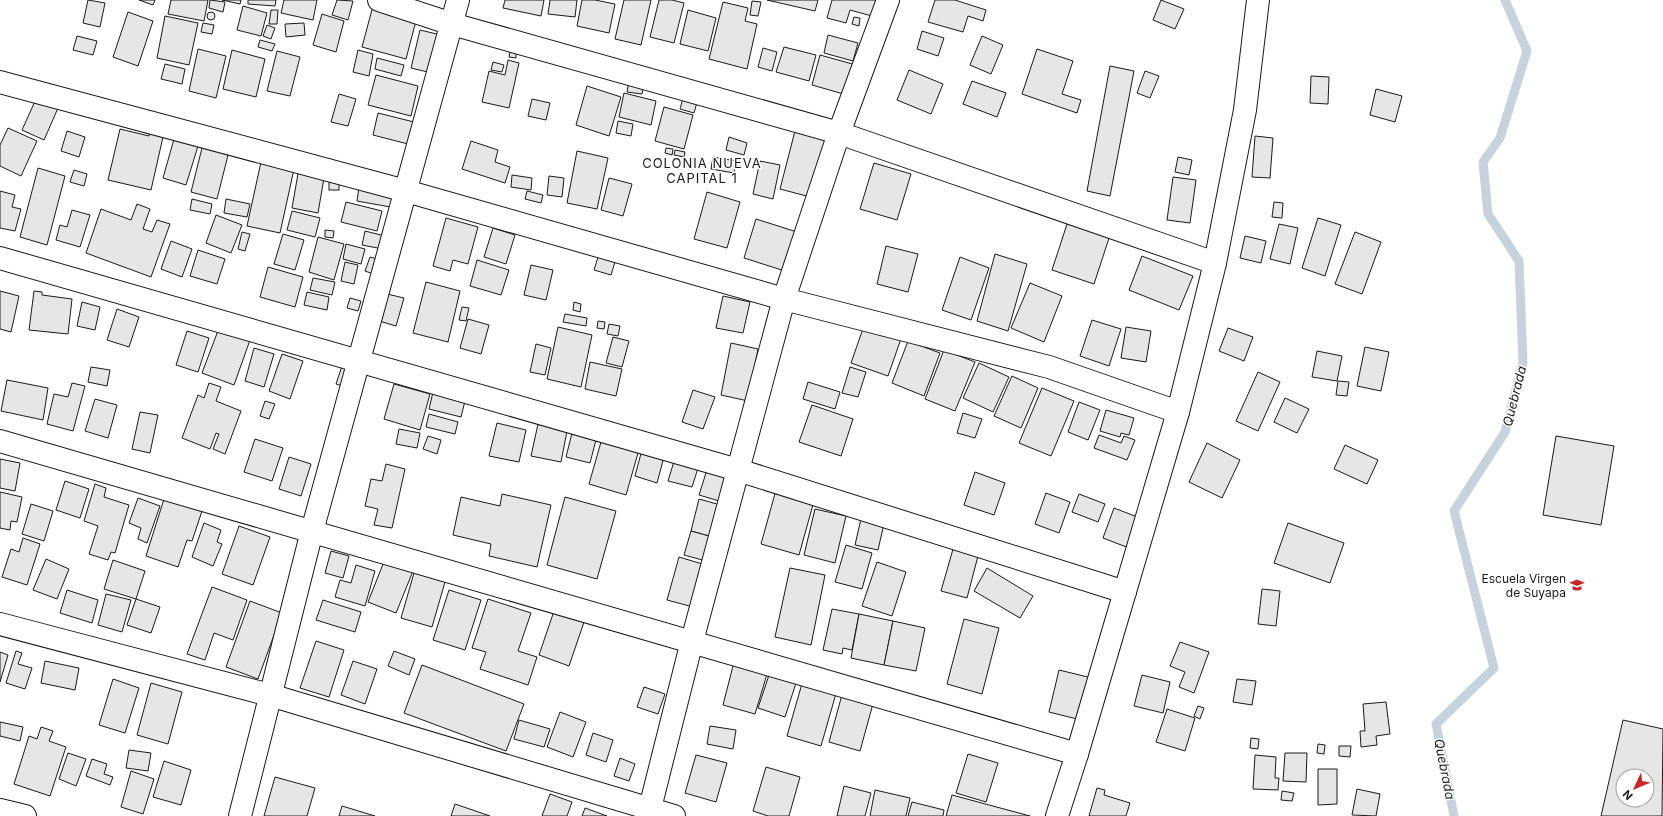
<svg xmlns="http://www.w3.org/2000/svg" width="1663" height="816" font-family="Inter,sans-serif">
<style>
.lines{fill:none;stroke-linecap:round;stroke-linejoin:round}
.stream{stroke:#c6d2dc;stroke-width:9}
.building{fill:#e6e6e6;stroke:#1a1a1a;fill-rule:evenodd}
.minor-casing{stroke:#1a1a1a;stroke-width:24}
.minor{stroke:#fff;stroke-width:22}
.labels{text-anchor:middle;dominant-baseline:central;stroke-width:3;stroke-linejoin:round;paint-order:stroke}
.poi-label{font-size:12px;fill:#1a1a1a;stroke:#fff;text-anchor:end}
.neighbourhood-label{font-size:13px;letter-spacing:1px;fill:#1a1a1a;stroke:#fff}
.water-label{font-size:13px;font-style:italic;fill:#1a1a1a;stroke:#fff}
</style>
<rect width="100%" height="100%" fill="#fff"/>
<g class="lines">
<path class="stream" d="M 1454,816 L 1436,724 L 1494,668 L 1454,511 L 1505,432 L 1523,363 L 1519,261 L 1488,214 L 1483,162 L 1500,138 L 1527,51 L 1505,0"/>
</g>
<g class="building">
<path d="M 88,0 L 105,3 L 100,27 L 83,23 Z"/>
<path d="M 139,0 L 155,0 L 153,5 Z"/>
<path d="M 171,0 L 208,0 L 204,21 L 168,14 Z"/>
<path d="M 210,0 L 225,2 L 223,12 L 209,8 Z"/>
<path d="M 222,0 L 241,0 L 240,4 Z"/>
<path d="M 248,0 L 276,0 L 275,6 L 248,4 Z"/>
<path d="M 284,0 L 317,0 L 313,20 L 281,13 Z"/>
<path d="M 337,0 L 353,1 L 348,20 L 332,15 Z"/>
<path d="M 505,0 L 544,0 L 541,16 L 503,8 Z"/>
<path d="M 550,0 L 577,0 L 575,17 L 548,14 Z"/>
<path d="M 582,0 L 595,0 L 615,4 L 609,33 L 577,26 Z"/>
<path d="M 624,0 L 651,0 L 641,45 L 615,39 Z"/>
<path d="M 659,0 L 672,0 L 684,3 L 674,43 L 650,37 Z"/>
<path d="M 767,0 L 818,0 L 815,11 Z"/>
<path d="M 832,0 L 876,0 L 872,16 L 850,10 L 846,23 L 827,18 Z"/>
<path d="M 935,0 L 955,0 L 986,10 L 983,21 L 968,16 L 963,32 L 928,22 Z"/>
<path d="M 1161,0 L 1184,9 L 1175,29 L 1153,20 Z"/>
<path d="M 752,1 L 761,2 L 758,16 L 750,15 Z"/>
<path d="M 374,2 L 418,13 L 406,59 L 362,47 Z"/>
<path d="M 723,2 L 748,8 L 745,21 L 757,24 L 747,69 L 709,59 Z"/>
<path d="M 243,6 L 267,13 L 261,36 L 237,30 Z"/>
<path d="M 271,10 L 278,10 L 277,24 L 269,24 Z"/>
<path d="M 688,10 L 716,18 L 708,51 L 680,44 Z"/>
<circle cx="211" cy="16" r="4"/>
<path d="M 128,12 L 153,21 L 138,66 L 113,57 Z"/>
<path d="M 322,14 L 344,21 L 336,52 L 313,45 Z"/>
<path d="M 165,16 L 198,23 L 189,65 L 157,58 Z"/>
<path d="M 854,17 L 860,18 L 859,26 L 852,24 Z"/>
<path d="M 203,23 L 214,25 L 212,34 L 201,32 Z"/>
<path d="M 304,23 L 305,35 L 286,37 L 285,24 Z"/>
<path d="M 267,25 L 275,28 L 271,39 L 263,36 Z"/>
<path d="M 420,30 L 445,36 L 436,74 L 411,68 Z"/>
<path d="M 922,31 L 944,38 L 938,56 L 917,49 Z"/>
<path d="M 828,35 L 858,43 L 853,61 L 824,53 Z"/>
<path d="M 77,36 L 97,41 L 93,55 L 73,50 Z"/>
<path d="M 982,36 L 1003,45 L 991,74 L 970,65 Z"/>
<path d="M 260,40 L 275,44 L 272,51 L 258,47 Z"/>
<path d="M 784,47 L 816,55 L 809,81 L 776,72 Z"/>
<path d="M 763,48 L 777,52 L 772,71 L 758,67 Z"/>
<path d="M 198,49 L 226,56 L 216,98 L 189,91 Z"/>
<path d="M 1037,49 L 1073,61 L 1062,94 L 1081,100 L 1077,113 L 1022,94 Z"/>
<path d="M 232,50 L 265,59 L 256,97 L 223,89 Z"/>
<path d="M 358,50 L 373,54 L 369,76 L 353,72 Z"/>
<path d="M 277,51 L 300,57 L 290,96 L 267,91 Z"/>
<path d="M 510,52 L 516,52 L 516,58 L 509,57 Z"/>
<path d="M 820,55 L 856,65 L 847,95 L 812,85 Z"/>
<path d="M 377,58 L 404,65 L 401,76 L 375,69 Z"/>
<path d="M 508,60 L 519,63 L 509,108 L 482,102 L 489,71 L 505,75 Z"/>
<path d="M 493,62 L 504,65 L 502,72 L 491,70 Z"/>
<path d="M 165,64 L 185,69 L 182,84 L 161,79 Z"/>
<path d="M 1110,66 L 1134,71 L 1110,196 L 1087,191 Z"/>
<path d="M 909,70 L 943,84 L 931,114 L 897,100 Z"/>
<path d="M 1145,71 L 1159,76 L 1150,98 L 1137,93 Z"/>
<path d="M 376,75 L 418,86 L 411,116 L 368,105 Z"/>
<path d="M 1311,76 L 1329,77 L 1328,104 L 1310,103 Z"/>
<path d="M 629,79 L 644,82 L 642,94 L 627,92 Z"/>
<path d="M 972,81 L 1006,93 L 997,117 L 963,104 Z"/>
<path d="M 587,86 L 621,97 L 609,136 L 576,125 Z"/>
<path d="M 1376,89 L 1402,96 L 1395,122 L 1370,115 Z"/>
<path d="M 624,93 L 656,101 L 651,125 L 619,117 Z"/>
<path d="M 339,94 L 356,99 L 348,126 L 331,122 Z"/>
<path d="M 684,95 L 698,99 L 694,113 L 680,109 Z"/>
<path d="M 36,99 L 58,108 L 44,140 L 22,130 Z"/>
<path d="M 532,99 L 550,103 L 546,120 L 528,116 Z"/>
<path d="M 664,107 L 693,115 L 684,149 L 655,141 Z"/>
<path d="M 378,113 L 414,122 L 408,144 L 373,135 Z"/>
<path d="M 618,121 L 633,124 L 631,136 L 616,133 Z"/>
<path d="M 151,125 L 165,128 L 151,190 L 108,180 L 120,129 L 149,136 Z"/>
<path d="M 796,127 L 831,136 L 814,198 L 780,189 Z"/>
<path d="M 8,128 L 37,141 L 21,176 L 0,166 L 0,145 Z"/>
<path d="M 67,131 L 85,137 L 79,157 L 61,151 Z"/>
<path d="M 1255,136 L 1273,138 L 1270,178 L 1252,177 Z"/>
<path d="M 729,137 L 747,143 L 744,155 L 726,150 Z"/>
<path d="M 174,139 L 198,146 L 186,185 L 163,178 Z"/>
<path d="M 471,141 L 498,150 L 495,162 L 510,167 L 505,183 L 462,169 Z"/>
<path d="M 203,144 L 229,151 L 217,199 L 191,192 Z"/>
<path d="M 666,148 L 673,149 L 672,155 L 665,153 Z"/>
<path d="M 675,150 L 685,152 L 684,157 L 674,155 Z"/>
<path d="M 577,151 L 608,158 L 597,209 L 567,203 Z"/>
<path d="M 713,157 L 736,161 L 734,173 L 711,169 Z"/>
<path d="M 1178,157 L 1192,160 L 1189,175 L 1175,172 Z"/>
<path d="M 760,161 L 780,165 L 773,199 L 753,194 Z"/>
<path d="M 261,162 L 294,169 L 280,233 L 247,226 Z"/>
<path d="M 874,163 L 911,174 L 897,220 L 860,209 Z"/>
<path d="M 38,168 L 65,176 L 47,245 L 20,237 Z"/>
<path d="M 299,168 L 325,172 L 318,213 L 292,208 Z"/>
<path d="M 74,170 L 87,174 L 84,186 L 70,182 Z"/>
<path d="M 512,175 L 532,178 L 531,190 L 511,187 Z"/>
<path d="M 549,176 L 564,178 L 562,197 L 547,195 Z"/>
<path d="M 1173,177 L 1196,180 L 1190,223 L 1167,220 Z"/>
<rect x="329" y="178" width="10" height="12"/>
<path d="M 609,178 L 632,184 L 623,216 L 601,210 Z"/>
<path d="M 359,187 L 399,195 L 396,208 L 357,201 Z"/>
<path d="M 0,191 L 15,195 L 12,207 L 21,209 L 15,231 L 0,228 Z"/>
<path d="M 527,191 L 543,195 L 541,203 L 525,199 Z"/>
<path d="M 707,192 L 740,202 L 727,248 L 694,239 Z"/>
<path d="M 192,199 L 212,204 L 210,214 L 190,210 Z"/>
<path d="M 226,199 L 250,204 L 247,217 L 224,213 Z"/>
<path d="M 346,202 L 382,211 L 377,231 L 341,222 Z"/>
<path d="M 1274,202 L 1283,203 L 1282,218 L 1272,217 Z"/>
<path d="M 137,204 L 150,209 L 143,229 L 152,232 L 157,220 L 170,224 L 151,277 L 86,253 L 101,209 L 131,220 Z"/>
<path d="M 72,210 L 90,215 L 80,247 L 56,240 L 60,225 L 67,227 Z"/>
<path d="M 292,211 L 320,218 L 315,237 L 287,230 Z"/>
<path d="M 216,215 L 242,225 L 231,253 L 206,243 Z"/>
<path d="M 1070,215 L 1112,229 L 1094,284 L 1052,270 Z"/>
<path d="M 446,218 L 478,227 L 468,264 L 453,260 L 450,271 L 433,266 Z"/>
<path d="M 1318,218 L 1341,225 L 1325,276 L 1302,268 Z"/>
<path d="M 756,219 L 800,233 L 788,272 L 744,258 Z"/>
<path d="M 1279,224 L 1298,228 L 1290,264 L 1270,259 Z"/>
<path d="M 493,228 L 515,235 L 506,264 L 484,257 Z"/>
<path d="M 325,230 L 334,231 L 333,238 L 325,237 Z"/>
<path d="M 365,231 L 385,236 L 383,249 L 362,245 Z"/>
<path d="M 242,232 L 250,234 L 245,251 L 238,249 Z"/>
<path d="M 1355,232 L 1381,242 L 1362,294 L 1335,284 Z"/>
<path d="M 283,234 L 304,240 L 295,270 L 274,264 Z"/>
<path d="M 1245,236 L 1266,241 L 1261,263 L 1240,258 Z"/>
<path d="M 318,237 L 344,244 L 334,280 L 309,272 Z"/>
<path d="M 171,241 L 192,249 L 182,277 L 161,269 Z"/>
<path d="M 346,244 L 365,249 L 361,264 L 343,259 Z"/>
<path d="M 886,246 L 918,254 L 908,292 L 877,284 Z"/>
<path d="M 198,250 L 225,259 L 217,284 L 190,276 Z"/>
<path d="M 995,254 L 1027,264 L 1008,331 L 977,321 Z"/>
<path d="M 1142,256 L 1193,276 L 1179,310 L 1129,290 Z"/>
<path d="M 370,257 L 381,260 L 376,275 L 365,271 Z"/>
<path d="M 598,257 L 615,262 L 611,275 L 594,270 Z"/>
<path d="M 960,257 L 989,268 L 971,320 L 942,310 Z"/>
<path d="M 477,260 L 509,270 L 501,295 L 470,286 Z"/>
<path d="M 345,262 L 358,265 L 354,284 L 341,281 Z"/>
<path d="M 531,265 L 553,270 L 546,300 L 524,295 Z"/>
<path d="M 268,267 L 303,277 L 295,307 L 260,297 Z"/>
<path d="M 313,278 L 335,282 L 332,295 L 310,290 Z"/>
<path d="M 426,282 L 460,291 L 448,342 L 413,333 Z"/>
<path d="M 1030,283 L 1062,296 L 1044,342 L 1011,328 Z"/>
<path d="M 0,291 L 19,296 L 11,332 L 0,329 Z"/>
<path d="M 34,291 L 42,292 L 42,295 L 72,299 L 68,334 L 29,330 Z"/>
<path d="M 307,292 L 329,297 L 327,310 L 304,305 Z"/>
<path d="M 383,293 L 404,298 L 396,326 L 376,320 Z"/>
<path d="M 723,296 L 750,302 L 743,333 L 716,328 Z"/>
<path d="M 350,298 L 361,301 L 358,311 L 347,308 Z"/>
<path d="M 82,302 L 100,307 L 95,330 L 77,326 Z"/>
<path d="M 574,302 L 581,304 L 580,312 L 573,310 Z"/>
<path d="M 462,307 L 469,308 L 466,321 L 459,320 Z"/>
<path d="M 117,309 L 139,317 L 129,347 L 107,340 Z"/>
<path d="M 565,314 L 587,318 L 586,326 L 563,322 Z"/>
<path d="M 468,319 L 489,325 L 481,354 L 460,348 Z"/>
<path d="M 866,320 L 903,333 L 888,376 L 851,363 Z"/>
<path d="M 1092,320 L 1121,329 L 1109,366 L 1080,356 Z"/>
<path d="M 598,321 L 605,322 L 604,329 L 597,328 Z"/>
<path d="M 609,324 L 620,326 L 618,336 L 607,334 Z"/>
<path d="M 558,327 L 592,335 L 581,387 L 547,379 Z"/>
<path d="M 1126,327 L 1151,331 L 1146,362 L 1121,358 Z"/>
<path d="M 219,328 L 250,340 L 234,385 L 202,373 Z"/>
<path d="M 1228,328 L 1253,337 L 1244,361 L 1219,351 Z"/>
<path d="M 187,331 L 209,338 L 198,372 L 176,365 Z"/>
<path d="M 613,337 L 629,341 L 622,367 L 606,363 Z"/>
<path d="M 908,341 L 940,353 L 924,396 L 892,383 Z"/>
<path d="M 731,343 L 758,349 L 748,401 L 721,395 Z"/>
<path d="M 536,344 L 551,348 L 545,375 L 530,372 Z"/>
<path d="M 1365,347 L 1389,352 L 1381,391 L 1357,386 Z"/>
<path d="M 254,348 L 274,354 L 264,387 L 245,381 Z"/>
<path d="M 944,350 L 975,362 L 955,411 L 925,399 Z"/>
<path d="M 1317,351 L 1342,356 L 1337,381 L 1312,377 Z"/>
<path d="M 282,354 L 303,361 L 290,399 L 269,391 Z"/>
<path d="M 590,362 L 622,369 L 616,396 L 585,389 Z"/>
<path d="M 343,363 L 356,367 L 349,388 L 336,384 Z"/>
<path d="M 979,363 L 1009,377 L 993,412 L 963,398 Z"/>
<path d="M 91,367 L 110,370 L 107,386 L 88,382 Z"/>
<path d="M 850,367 L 866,372 L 858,397 L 842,393 Z"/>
<path d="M 1258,372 L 1280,382 L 1258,431 L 1236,421 Z"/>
<path d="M 1012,376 L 1038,388 L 1021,428 L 994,416 Z"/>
<path d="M 7,380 L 48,388 L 43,420 L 1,411 Z"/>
<path d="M 1338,381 L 1349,382 L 1347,396 L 1336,395 Z"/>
<path d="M 808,382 L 840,392 L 835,409 L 803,399 Z"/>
<path d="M 72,383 L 85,386 L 73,431 L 47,424 L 54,394 L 68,397 Z"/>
<path d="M 209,383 L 221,387 L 216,401 L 241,411 L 225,454 L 213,449 L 219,434 L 216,433 L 210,449 L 182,438 L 198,395 L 204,398 Z"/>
<path d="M 394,384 L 430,394 L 420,430 L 384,419 Z"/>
<path d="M 1042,388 L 1074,401 L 1051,456 L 1019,443 Z"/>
<path d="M 693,390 L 715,397 L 703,429 L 682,422 Z"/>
<path d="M 433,392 L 465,401 L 461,417 L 429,409 Z"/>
<path d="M 1285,398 L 1309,409 L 1297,433 L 1274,422 Z"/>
<path d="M 95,399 L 117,405 L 108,438 L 85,431 Z"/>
<path d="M 265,401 L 275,404 L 269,419 L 260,416 Z"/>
<path d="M 1079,402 L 1100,410 L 1088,440 L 1068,432 Z"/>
<path d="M 812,405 L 853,419 L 841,456 L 799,442 Z"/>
<path d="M 1106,410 L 1134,418 L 1129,435 L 1121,433 L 1120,437 L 1100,431 Z"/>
<path d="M 140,412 L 158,415 L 150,453 L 132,449 Z"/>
<path d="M 963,413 L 982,419 L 975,438 L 957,433 Z"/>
<path d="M 429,414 L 458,422 L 455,434 L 426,427 Z"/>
<path d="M 497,423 L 526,430 L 519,462 L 489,456 Z"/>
<path d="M 538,424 L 567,431 L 561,462 L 531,456 Z"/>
<path d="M 574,425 L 598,432 L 590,463 L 566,457 Z"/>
<path d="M 399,429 L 420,433 L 417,448 L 396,444 Z"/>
<path d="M 603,435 L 640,446 L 626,495 L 589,484 Z"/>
<path d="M 1099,435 L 1121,443 L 1124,436 L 1135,440 L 1127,460 L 1094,448 Z"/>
<path d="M 428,436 L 441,440 L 437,454 L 423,449 Z"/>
<path d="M 1556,436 L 1614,446 L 1601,525 L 1543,515 Z"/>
<path d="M 255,439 L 283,448 L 272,481 L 244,472 Z"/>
<path d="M 1207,443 L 1240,460 L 1222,498 L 1189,482 Z"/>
<path d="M 1345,445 L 1378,460 L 1367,484 L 1334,469 Z"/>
<path d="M 643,446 L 665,453 L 657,483 L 635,476 Z"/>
<path d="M 289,457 L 311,464 L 301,496 L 279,489 Z"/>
<path d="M 711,457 L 747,467 L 736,506 L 699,495 Z"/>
<path d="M 675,458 L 699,465 L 692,487 L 668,481 Z"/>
<path d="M 0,459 L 20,463 L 15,491 L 0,488 Z"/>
<path d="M 386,464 L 405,469 L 392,528 L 374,525 L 378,509 L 365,506 L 371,479 L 382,481 Z"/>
<path d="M 975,472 L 1005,483 L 994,515 L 964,505 Z"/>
<path d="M 65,481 L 89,489 L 80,518 L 56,510 Z"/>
<path d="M 95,484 L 106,488 L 104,497 L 129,505 L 115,553 L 111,552 L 108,560 L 89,554 L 98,526 L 84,521 Z"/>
<path d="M 776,490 L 814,501 L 799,555 L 761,544 Z"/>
<path d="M 0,492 L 22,497 L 17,522 L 11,521 L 10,530 L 0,528 Z"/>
<path d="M 1046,493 L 1070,502 L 1059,533 L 1035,524 Z"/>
<path d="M 502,494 L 551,505 L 537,567 L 489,556 L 491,544 L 453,535 L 461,497 L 500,506 Z"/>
<path d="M 1079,494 L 1105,504 L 1098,522 L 1072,512 Z"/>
<path d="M 565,497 L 616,511 L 597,579 L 547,565 Z"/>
<path d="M 138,498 L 160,506 L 147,543 L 138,539 L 141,528 L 129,523 Z"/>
<path d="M 164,499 L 202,511 L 192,541 L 187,540 L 178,567 L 146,556 Z"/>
<path d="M 699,499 L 735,509 L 727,541 L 691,531 Z"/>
<path d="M 31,504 L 53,511 L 44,541 L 22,534 Z"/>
<path d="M 1114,508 L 1140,518 L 1129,548 L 1103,538 Z"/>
<path d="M 815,509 L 846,516 L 835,563 L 804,555 Z"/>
<path d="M 863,510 L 886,515 L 878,550 L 855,545 Z"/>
<path d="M 204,523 L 221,530 L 217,542 L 222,544 L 213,566 L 192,557 Z"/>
<path d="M 1288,523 L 1344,543 L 1330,583 L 1274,563 Z"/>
<path d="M 239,526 L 270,537 L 253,585 L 222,574 Z"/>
<path d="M 691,531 L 727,541 L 721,565 L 684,555 Z"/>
<path d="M 23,538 L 40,544 L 27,585 L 2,577 L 11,549 L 19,552 Z"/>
<path d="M 846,545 L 872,553 L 862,589 L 835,582 Z"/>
<path d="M 953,549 L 978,556 L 967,598 L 941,591 Z"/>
<path d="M 331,551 L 349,556 L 343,578 L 325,573 Z"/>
<path d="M 679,557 L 719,569 L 708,611 L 667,600 Z"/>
<path d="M 46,559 L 69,569 L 57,599 L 33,590 Z"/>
<path d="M 385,559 L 413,571 L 396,613 L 368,602 Z"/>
<path d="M 113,560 L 145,571 L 136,599 L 104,589 Z"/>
<path d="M 877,562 L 906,572 L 892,616 L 862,606 Z"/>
<path d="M 356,565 L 375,571 L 365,606 L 335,597 L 340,580 L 351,583 Z"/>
<path d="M 790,568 L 825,575 L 811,645 L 775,637 Z"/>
<path d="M 987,568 L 1033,596 L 1020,618 L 974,591 Z"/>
<path d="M 414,573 L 445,582 L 432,627 L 401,618 Z"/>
<path d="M 212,587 L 247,600 L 233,640 L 214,633 L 205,660 L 187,654 Z"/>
<path d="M 1262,589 L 1280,591 L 1276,626 L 1258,624 Z"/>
<path d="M 67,590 L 98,600 L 92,623 L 60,613 Z"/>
<path d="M 449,590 L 481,600 L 465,650 L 433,640 Z"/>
<path d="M 106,594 L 131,600 L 122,632 L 98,625 Z"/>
<path d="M 136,599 L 160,607 L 151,633 L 127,625 Z"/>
<path d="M 488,599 L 531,613 L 518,651 L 537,657 L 528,685 L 480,669 L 486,652 L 472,648 Z"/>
<path d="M 323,600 L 361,612 L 355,632 L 316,620 Z"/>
<path d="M 250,601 L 282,613 L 258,679 L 226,667 Z"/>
<path d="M 832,609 L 859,614 L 852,650 L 843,648 L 842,654 L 823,650 Z"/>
<path d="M 554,611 L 584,622 L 569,666 L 539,655 Z"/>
<path d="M 859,614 L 893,621 L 884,665 L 851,658 Z"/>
<path d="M 964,619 L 999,628 L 982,694 L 947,684 Z"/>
<path d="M 893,621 L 925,628 L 916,671 L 884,665 Z"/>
<path d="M 316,641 L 344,650 L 329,697 L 300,688 Z"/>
<path d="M 1180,642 L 1209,652 L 1194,693 L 1179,687 L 1185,672 L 1170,666 Z"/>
<path d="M 16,651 L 22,653 L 18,664 L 32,668 L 25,689 L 6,683 Z"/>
<path d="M 394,651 L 415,659 L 409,675 L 388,666 Z"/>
<path d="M 0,652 L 8,655 L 0,682 Z"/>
<path d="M 45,661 L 79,668 L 75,690 L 41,683 Z"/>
<path d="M 353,661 L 377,669 L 365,704 L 341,695 Z"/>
<path d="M 734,662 L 768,671 L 755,714 L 723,705 Z"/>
<path d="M 422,665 L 524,704 L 506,751 L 404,713 Z"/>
<path d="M 1059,670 L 1096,679 L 1085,721 L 1049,712 Z"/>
<path d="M 769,675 L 796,683 L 785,717 L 758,708 Z"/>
<path d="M 1142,675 L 1170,682 L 1163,713 L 1134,706 Z"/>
<path d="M 113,679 L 139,688 L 125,733 L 99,725 Z"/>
<path d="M 1237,679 L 1256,681 L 1252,705 L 1233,702 Z"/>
<path d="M 803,680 L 837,690 L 821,746 L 787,736 Z"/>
<path d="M 151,683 L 182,692 L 168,744 L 137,735 Z"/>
<path d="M 644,687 L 665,694 L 658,714 L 637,707 Z"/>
<path d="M 843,691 L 874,700 L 860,751 L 829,742 Z"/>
<path d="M 1386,702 L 1390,734 L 1376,736 L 1377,745 L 1361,747 L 1360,731 L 1365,731 L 1363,704 Z"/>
<path d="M 1198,706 L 1204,708 L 1200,719 L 1194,716 Z"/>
<path d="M 1167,709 L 1195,718 L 1185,751 L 1156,742 Z"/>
<path d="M 560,712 L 586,722 L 573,757 L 547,747 Z"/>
<path d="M 519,720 L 550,729 L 544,747 L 514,739 Z"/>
<path d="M 1623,720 L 1663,729 L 1662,816 L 1601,816 ZM 1623,776 L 1647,776 L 1647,800 L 1623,800 Z"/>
<path d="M 0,722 L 23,727 L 20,741 L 0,736 Z"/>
<path d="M 710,726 L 736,730 L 733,749 L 707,744 Z"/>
<path d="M 41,727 L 53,731 L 49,741 L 66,747 L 50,796 L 14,784 L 29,736 L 37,739 Z"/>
<path d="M 593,733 L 613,740 L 606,762 L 586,755 Z"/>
<path d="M 1251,738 L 1259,739 L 1258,749 L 1250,748 Z"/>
<path d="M 1318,744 L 1325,745 L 1324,754 L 1317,753 Z"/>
<path d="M 1339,746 L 1351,746 L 1350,757 L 1339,756 Z"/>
<path d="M 129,750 L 151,753 L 148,771 L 126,768 Z"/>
<path d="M 68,753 L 86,759 L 76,786 L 59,779 Z"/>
<path d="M 1285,753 L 1307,753 L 1306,782 L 1283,781 Z"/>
<path d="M 968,754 L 998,763 L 986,802 L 956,793 Z"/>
<path d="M 696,755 L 727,763 L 716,802 L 685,793 Z"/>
<path d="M 1255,755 L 1276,757 L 1275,778 L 1279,778 L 1278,790 L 1253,789 Z"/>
<path d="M 620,758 L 635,764 L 629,781 L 614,776 Z"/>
<path d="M 92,759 L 107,764 L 104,774 L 113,777 L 110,785 L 86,776 Z"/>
<path d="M 164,761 L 191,770 L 181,805 L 153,797 Z"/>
<path d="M 766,767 L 800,777 L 789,816 L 768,816 L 753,811 Z"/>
<path d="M 1318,769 L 1337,769 L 1337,804 L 1318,805 Z"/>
<path d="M 131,771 L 154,779 L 143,814 L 121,807 Z"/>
<path d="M 275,777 L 315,788 L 307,816 L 264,816 Z"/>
<path d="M 844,786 L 871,793 L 865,816 L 837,816 Z"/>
<path d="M 1097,788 L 1105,790 L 1104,795 L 1130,803 L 1126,816 L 1089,816 Z"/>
<path d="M 1357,789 L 1380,794 L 1376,816 L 1352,815 Z"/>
<path d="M 875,790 L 910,798 L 906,816 L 870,816 Z"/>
<path d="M 1282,791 L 1294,793 L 1292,801 L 1281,800 Z"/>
<path d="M 550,794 L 572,802 L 567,816 L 542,816 Z"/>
<path d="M 952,795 L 1030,816 L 946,816 Z"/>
<path d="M 912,802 L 944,810 L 943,816 L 908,816 Z"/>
<path d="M 455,804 L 490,816 L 451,816 Z"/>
<path d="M 342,806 L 375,816 L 339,816 Z"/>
<path d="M 585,808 L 607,816 L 582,816 Z"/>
</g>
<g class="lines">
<defs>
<g id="minor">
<path d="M 379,0 L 452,24 L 839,133 L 1215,263"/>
<path d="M 0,82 L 406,191 L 784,299 L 1049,367 L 1178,412"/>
<path d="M 0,258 L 738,470 L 1125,592"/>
<path d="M 0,441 L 1077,754"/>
<path d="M 0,624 L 270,695 L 674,816"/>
<path d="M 0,810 L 25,816"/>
<path d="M 240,816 L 312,531 L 458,0"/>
<path d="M 648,816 L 692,641 L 784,299 L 839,133 L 888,0"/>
<path d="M 1057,816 L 1077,754 L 1178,412 L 1215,263 L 1245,110 L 1258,0"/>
</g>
</defs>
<use href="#minor" class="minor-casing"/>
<use href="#minor" class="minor"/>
</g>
<defs>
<symbol id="school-bare" viewBox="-9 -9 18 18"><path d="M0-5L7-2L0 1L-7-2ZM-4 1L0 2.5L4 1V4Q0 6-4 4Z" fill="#c62828" stroke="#fff" stroke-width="2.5" paint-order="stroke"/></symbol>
</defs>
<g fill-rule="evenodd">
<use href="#school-bare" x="1567" y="575" width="20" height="20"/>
</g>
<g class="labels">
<g class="poi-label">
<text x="1566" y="578">Escuela Virgen<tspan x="1566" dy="14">de Suyapa</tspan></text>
</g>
<g class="neighbourhood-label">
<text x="702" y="163">COLONIA NUEVA<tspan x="702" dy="15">CAPITAL 1</tspan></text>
</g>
<g class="water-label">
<text transform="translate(1514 396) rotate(-76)">Quebrada</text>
<text transform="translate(1445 769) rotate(79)">Quebrada</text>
</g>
</g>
<g transform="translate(1635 788) rotate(226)"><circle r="19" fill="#ffffff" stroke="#a3a3a3"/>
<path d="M0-3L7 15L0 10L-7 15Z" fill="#c62828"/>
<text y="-6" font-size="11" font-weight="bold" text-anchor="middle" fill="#1a1a1a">N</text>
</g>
</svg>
